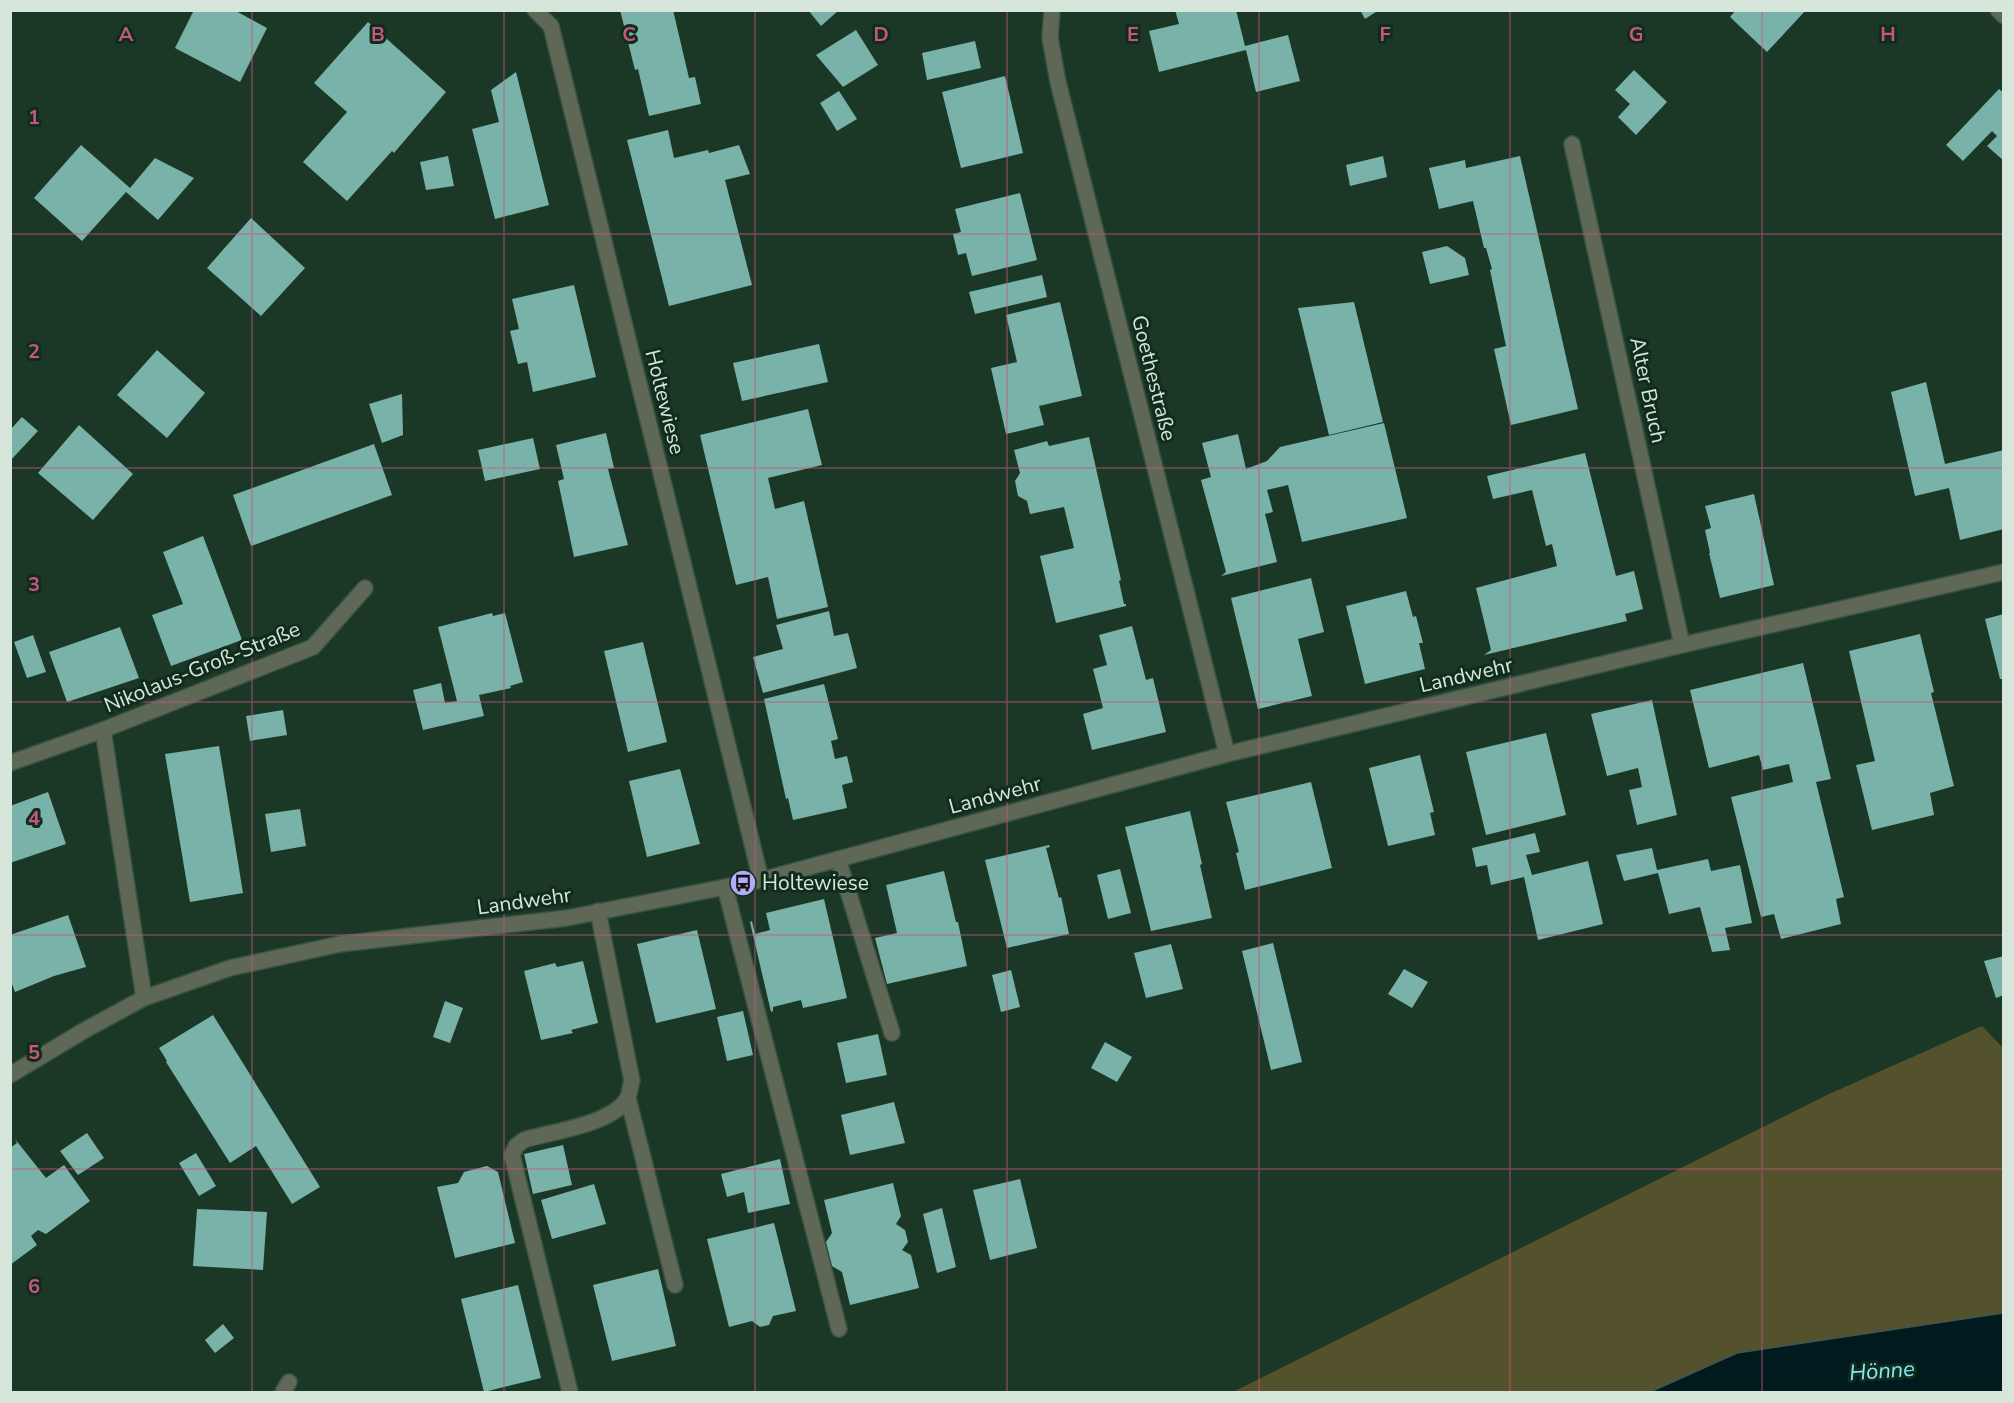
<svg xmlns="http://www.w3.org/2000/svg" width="2014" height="1403" font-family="'Nunito Sans',sans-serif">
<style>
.green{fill:#54512d}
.water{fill:#001a1e;stroke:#405757;stroke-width:1.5}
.building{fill:#79b2a8}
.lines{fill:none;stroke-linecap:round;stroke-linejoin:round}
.lane-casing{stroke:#395343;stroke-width:18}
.street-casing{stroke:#395343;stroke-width:18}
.lane{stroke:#5f6857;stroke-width:15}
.street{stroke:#5f6857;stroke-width:15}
.grid{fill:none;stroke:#c85681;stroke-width:1.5;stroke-opacity:0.55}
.labels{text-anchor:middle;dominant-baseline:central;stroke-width:6;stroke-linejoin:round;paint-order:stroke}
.street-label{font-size:21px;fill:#d6e6db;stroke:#102c1c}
.poi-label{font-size:21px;fill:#d6e6db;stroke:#102c1c;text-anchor:start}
.water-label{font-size:22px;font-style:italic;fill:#89e7f6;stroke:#102c1c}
.grid-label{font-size:20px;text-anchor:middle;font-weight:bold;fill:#c85681;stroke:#102c1c;stroke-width:6;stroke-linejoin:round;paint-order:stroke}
</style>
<rect width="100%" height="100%" fill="#1b3726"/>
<path class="green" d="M 1982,1026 L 2003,1048 L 2003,1392 L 1233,1392 L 1829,1094 Z"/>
<path class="water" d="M 2003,1313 L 2003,1392 L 1650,1392 L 1737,1353 Z"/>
<g class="building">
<path d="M 194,10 L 234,10 L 267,28 L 240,82 L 175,48 Z"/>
<path d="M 620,10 L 673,10 L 689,78 L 695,77 L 701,104 L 649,116 L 638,69 L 635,70 Z"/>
<path d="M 808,10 L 839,10 L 821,26 Z"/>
<path d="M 1175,10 L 1236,10 L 1245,46 L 1288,35 L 1300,81 L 1256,92 L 1246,50 L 1159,72 L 1149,31 L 1179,24 Z"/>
<path d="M 1360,10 L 1379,10 L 1365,19 Z"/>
<path d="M 1736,10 L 1806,10 L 1767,52 L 1730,17 Z"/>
<path d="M 368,22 L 446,92 L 394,153 L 392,151 L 347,201 L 303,162 L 347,112 L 314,83 Z"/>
<path d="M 856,30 L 878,65 L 843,87 L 816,55 Z"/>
<path d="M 975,41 L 981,68 L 927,80 L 922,53 Z"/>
<path d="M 1634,70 L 1667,102 L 1636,135 L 1618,117 L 1630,104 L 1615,90 Z"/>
<path d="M 516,72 L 549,205 L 495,219 L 472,129 L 499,122 L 491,90 Z"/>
<path d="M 1005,76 L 1023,153 L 961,168 L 942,92 Z"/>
<path d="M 1999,89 L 2004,93 L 2004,161 L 1987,146 L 1997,136 L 1992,131 L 1963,161 L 1946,145 Z"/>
<path d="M 839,91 L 857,119 L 837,131 L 820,103 Z"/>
<path d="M 668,130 L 674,158 L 708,150 L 709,153 L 739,145 L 750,174 L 725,180 L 752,285 L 669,306 L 627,140 Z"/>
<path d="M 81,145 L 130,188 L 155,158 L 194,178 L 158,220 L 126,192 L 82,241 L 34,198 Z"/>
<path d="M 448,156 L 454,186 L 426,190 L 420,162 Z"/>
<path d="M 1383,156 L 1387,177 L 1350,186 L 1346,165 Z"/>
<path d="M 1520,156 L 1578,409 L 1511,425 L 1494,349 L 1506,346 L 1490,270 L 1492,269 L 1486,248 L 1484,248 L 1473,201 L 1439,209 L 1429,168 L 1465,160 L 1466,168 Z"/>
<path d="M 1020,193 L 1037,260 L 972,276 L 966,253 L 958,255 L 953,234 L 961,232 L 955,209 Z"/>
<path d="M 251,218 L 305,268 L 261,316 L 207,268 Z"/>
<path d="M 1447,246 L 1465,258 L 1469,275 L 1430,284 L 1422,252 Z"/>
<path d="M 1042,275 L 1047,297 L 975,314 L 969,292 Z"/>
<path d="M 574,285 L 596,377 L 533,392 L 527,362 L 518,364 L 510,331 L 519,329 L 512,299 Z"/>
<path d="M 1060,302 L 1082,396 L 1039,406 L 1044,425 L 1006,434 L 991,368 L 1017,362 L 1006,315 Z"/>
<path d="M 1354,302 L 1383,422 L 1329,435 L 1298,308 Z"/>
<path d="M 819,344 L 828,382 L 742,401 L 733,363 Z"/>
<path d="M 157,350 L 205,393 L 167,438 L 117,395 Z"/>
<path d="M 1926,382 L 1945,464 L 2004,450 L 2004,529 L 1960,540 L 1949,488 L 1915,496 L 1891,392 Z"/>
<path d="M 402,394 L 403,435 L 382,443 L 369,404 Z"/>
<path d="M 808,409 L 822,465 L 768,478 L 775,509 L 804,501 L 828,607 L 777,619 L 768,577 L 736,585 L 700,435 Z"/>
<path d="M 22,417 L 38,431 L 10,461 L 10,430 Z"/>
<path d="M 1384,423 L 1407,518 L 1302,542 L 1288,485 L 1267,490 L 1273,512 L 1265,514 L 1277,562 L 1221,576 L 1226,572 L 1201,480 L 1211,477 L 1202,443 L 1238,434 L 1246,469 L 1267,461 L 1280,447 Z"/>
<path d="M 79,425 L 133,474 L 93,520 L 38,473 Z"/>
<path d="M 606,433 L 614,468 L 608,469 L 628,545 L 574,557 L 558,481 L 564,479 L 556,445 Z"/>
<path d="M 1089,437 L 1121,580 L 1119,581 L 1124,604 L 1126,604 L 1126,606 L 1056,623 L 1040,556 L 1074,548 L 1064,507 L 1030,514 L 1027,501 L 1018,496 L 1015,481 L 1020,473 L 1014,450 L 1047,441 L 1049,446 Z"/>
<path d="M 533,438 L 540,469 L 485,481 L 478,450 Z"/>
<path d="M 374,444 L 392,495 L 251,546 L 233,495 Z"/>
<path d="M 1585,453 L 1616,576 L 1634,571 L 1643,609 L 1625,614 L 1627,621 L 1484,655 L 1491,650 L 1476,588 L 1557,566 L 1552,544 L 1546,546 L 1532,490 L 1493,499 L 1487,476 Z"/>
<path d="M 1754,494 L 1774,585 L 1720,598 L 1709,553 L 1710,553 L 1705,530 L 1711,528 L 1705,506 Z"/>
<path d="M 203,536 L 242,640 L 171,666 L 152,615 L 183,604 L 163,552 Z"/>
<path d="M 1311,578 L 1324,632 L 1298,639 L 1312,696 L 1258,709 L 1231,598 Z"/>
<path d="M 1406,591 L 1413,617 L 1416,616 L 1423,643 L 1419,643 L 1425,669 L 1365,684 L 1346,606 Z"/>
<path d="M 829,611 L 834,636 L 848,633 L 857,668 L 763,693 L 753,657 L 783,649 L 776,625 Z"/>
<path d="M 492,613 L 493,616 L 505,613 L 523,682 L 510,686 L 511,688 L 479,695 L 484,716 L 423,730 L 413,690 L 441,683 L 445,703 L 457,701 L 438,627 Z"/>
<path d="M 2004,614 L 2004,679 L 2000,679 L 1985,619 Z"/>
<path d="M 1132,626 L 1146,680 L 1153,678 L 1166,732 L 1092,750 L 1083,714 L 1103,708 L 1093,669 L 1107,665 L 1099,635 Z"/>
<path d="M 120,627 L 139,678 L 67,702 L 49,652 Z"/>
<path d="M 1920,634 L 1934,692 L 1931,693 L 1954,786 L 1930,793 L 1934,815 L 1872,830 L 1856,765 L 1875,761 L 1849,651 Z"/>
<path d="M 33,635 L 46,672 L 27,678 L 14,642 Z"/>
<path d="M 643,642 L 667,742 L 628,752 L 604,651 Z"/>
<path d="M 1803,663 L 1831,779 L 1816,782 L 1844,897 L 1836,899 L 1841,924 L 1781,939 L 1774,914 L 1761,917 L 1731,797 L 1793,782 L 1789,764 L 1763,770 L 1759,755 L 1709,768 L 1690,690 Z"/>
<path d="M 824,684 L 838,739 L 831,741 L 835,759 L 847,756 L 853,782 L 842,785 L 847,808 L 793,820 L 788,798 L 786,799 L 764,699 Z"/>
<path d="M 1652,700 L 1677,815 L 1637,825 L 1629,790 L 1642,787 L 1638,768 L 1607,776 L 1591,714 Z"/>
<path d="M 283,710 L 287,735 L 250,741 L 246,716 Z"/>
<path d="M 1546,733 L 1566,815 L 1486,835 L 1466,752 Z"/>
<path d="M 219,746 L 243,893 L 190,902 L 165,754 Z"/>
<path d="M 1420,755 L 1434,812 L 1430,813 L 1435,835 L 1388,846 L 1369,768 Z"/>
<path d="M 680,769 L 700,844 L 647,857 L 629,781 Z"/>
<path d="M 1311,782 L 1332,868 L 1245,890 L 1236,853 L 1239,852 L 1226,802 Z"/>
<path d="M 48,792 L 66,844 L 10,863 L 10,806 Z"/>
<path d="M 300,809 L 306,846 L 271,852 L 265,814 Z"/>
<path d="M 1190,811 L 1202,864 L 1200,865 L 1212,918 L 1151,931 L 1125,827 Z"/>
<path d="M 1535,833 L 1540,852 L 1526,855 L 1532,875 L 1588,861 L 1603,924 L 1538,940 L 1524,877 L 1491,885 L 1487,865 L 1476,867 L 1472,848 Z"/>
<path d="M 1049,845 L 1050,847 L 1046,848 L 1059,898 L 1061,897 L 1062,901 L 1069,934 L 1007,948 L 985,860 Z"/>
<path d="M 1652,848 L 1657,870 L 1708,859 L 1711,871 L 1740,865 L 1752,923 L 1725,928 L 1730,950 L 1712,952 L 1700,907 L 1669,914 L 1658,873 L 1624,881 L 1616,855 Z"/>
<path d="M 1120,869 L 1131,913 L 1108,919 L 1097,875 Z"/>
<path d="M 944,871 L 956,922 L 958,922 L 967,966 L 887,984 L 875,938 L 897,933 L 886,885 Z"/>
<path d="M 824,899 L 847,998 L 803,1008 L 801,1000 L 773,1007 L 773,1011 L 771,1012 L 750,922 L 752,921 L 755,934 L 770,930 L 766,913 Z"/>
<path d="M 68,915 L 86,967 L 54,976 L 15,992 L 10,979 L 10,935 Z"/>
<path d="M 697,930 L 716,1009 L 656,1023 L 637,944 Z"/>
<path d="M 1273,943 L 1302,1062 L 1271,1070 L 1242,951 Z"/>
<path d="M 1171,944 L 1183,989 L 1146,998 L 1134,953 Z"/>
<path d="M 2004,956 L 2004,995 L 1996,998 L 1984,961 Z"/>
<path d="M 583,961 L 598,1023 L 571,1030 L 573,1033 L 541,1040 L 524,971 L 555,963 L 557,967 Z"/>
<path d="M 1404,969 L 1428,982 L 1412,1008 L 1388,994 Z"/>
<path d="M 1011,970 L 1020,1007 L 1001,1012 L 992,975 Z"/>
<path d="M 445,1001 L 463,1008 L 450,1043 L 433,1037 Z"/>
<path d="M 743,1011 L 753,1055 L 727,1061 L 717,1017 Z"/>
<path d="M 213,1015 L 320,1187 L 292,1204 L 256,1146 L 230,1163 L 166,1062 L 167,1061 L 159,1048 Z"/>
<path d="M 878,1034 L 887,1075 L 846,1083 L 837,1043 Z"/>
<path d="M 1105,1042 L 1132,1057 L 1117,1082 L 1091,1068 Z"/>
<path d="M 894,1102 L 905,1143 L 850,1155 L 841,1115 Z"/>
<path d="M 87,1133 L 104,1158 L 78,1175 L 60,1151 Z"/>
<path d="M 15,1139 L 46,1178 L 64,1165 L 90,1201 L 46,1234 L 38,1230 L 31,1236 L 37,1245 L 10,1265 L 10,1148 L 17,1143 Z"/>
<path d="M 563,1145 L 572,1185 L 533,1194 L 524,1154 Z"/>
<path d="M 196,1153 L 216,1186 L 199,1196 L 179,1163 Z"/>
<path d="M 780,1159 L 790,1204 L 748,1213 L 744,1192 L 727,1197 L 721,1174 Z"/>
<path d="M 487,1166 L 498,1172 L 515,1243 L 455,1258 L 437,1187 L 458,1183 L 464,1172 Z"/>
<path d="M 1020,1179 L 1037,1248 L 990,1260 L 973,1190 Z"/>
<path d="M 893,1183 L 901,1216 L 896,1224 L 905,1230 L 908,1242 L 902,1250 L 911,1255 L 919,1288 L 850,1305 L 842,1272 L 832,1266 L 826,1242 L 832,1233 L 824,1200 Z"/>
<path d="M 594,1184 L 606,1224 L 552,1239 L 541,1200 Z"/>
<path d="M 942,1208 L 956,1267 L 937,1273 L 923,1214 Z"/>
<path d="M 197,1209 L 267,1212 L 263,1270 L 193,1266 Z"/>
<path d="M 774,1223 L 796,1311 L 773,1316 L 769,1325 L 760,1327 L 752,1321 L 729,1327 L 707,1239 Z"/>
<path d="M 658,1269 L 676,1346 L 612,1361 L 593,1285 Z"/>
<path d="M 518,1285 L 541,1378 L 484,1392 L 461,1299 Z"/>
<path d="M 223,1324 L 234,1338 L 215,1353 L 205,1340 Z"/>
</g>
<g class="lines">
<defs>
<g id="lane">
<path d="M 838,859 L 892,1033"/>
<path d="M 725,887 L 839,1329"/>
<path d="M 628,1098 L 675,1285"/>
<path d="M 570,1392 L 512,1155 L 516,1146 L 524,1140 C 553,1131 610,1125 627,1099 C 630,1094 630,1086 632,1081 L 598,911"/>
</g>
<g id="street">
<path d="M 535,10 L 551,26 L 761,880"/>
<path d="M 1052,10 L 1050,38 L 1058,82 L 1227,754"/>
<path d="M 1998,10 L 2004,16"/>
<path d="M 1572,144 L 1682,645"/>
<path d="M 103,730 L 313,647 L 365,588"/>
<path d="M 10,763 L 103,730 L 144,998"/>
<path d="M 10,1075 L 85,1030 L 144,998 L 230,968 L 340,944 L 567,918 L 761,880 L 1227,754 L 1682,645 L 2004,572"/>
<path d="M 283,1392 L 289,1382"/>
</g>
</defs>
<use href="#lane" class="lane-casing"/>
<use href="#street" class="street-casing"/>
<use href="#lane" class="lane"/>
<use href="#street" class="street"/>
</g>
<path class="grid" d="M 252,10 L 252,1392M 504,10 L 504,1392M 755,10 L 755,1392M 1007,10 L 1007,1392M 1259,10 L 1259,1392M 1510,10 L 1510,1392M 1762,10 L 1762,1392M 10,234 L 2004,234M 10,468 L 2004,468M 10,702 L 2004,702M 10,935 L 2004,935M 10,1169 L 2004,1169"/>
<defs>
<symbol id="bus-disc" viewBox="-11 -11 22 22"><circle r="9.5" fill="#b3adf9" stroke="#102c1c"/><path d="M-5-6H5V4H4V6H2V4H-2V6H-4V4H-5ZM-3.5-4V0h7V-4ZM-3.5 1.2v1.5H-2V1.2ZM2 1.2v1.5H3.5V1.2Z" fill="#111"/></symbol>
</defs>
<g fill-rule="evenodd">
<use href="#bus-disc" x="728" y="868" width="30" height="30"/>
</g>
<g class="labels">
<g class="street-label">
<text transform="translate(1154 378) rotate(76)">Goethestraße</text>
<text transform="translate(1648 390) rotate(78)">Alter Bruch</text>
<text transform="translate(665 402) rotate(76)">Holtewiese</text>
<text transform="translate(202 667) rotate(-22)">Nikolaus-Groß-Straße</text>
<text transform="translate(1466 675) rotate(-13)">Landwehr</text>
<text transform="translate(995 795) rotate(-15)">Landwehr</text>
<text transform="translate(524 901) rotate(-8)">Landwehr</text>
</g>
<g class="poi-label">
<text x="762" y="883">Holtewiese</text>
</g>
<g class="water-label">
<text transform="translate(1882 1371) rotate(-4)">Hönne</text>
</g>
</g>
<g class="grid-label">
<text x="126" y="41">A</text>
<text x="378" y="41">B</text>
<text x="629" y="41">C</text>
<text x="881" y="41">D</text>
<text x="1133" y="41">E</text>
<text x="1385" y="41">F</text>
<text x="1636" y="41">G</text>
<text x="1888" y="41">H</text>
<text x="34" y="124">1</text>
<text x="34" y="358">2</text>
<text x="34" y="591">3</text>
<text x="34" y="825">4</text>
<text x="34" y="1059">5</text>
<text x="34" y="1293">6</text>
</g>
<rect width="2014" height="1403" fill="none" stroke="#d6e6db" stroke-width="24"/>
</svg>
